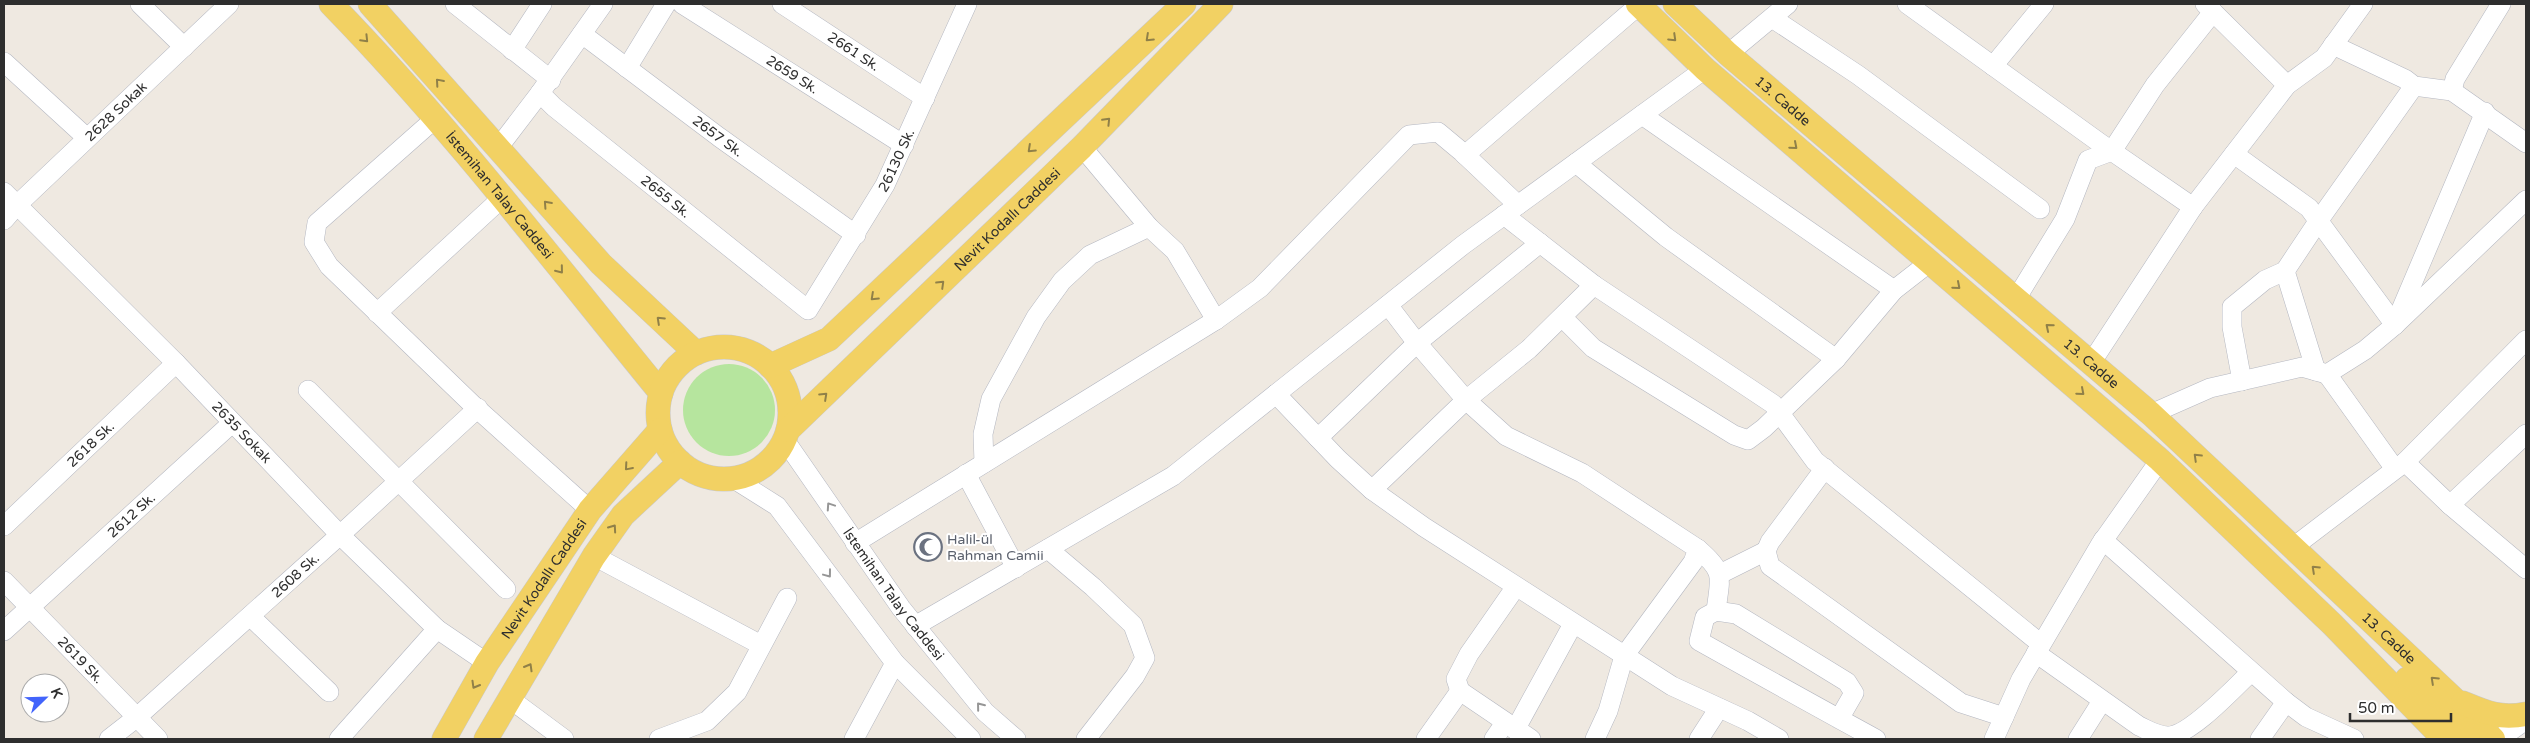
<svg xmlns="http://www.w3.org/2000/svg" width="2530" height="743" font-family="'Varela Round',sans-serif">
<style>
.green{fill:#b6e59e}
.lines{fill:none;stroke-linecap:round;stroke-linejoin:round}
.minor-casing{stroke:#b4b7c1;stroke-width:20}
.major-casing{stroke:#c9c9c9;stroke-width:25}
.minor{stroke:#fff;stroke-width:19}
.major{stroke:#f2d163;stroke-width:24}
.oneway{stroke:#908048}
.oneway2{stroke:#969696}
.labels{text-anchor:middle;dominant-baseline:central;stroke-width:4;stroke-linejoin:round;paint-order:stroke}
.street-label{font-size:14px;fill:#2e2e2e;stroke:#fff}
.worship-label{font-size:14px;fill:#5b616d;stroke:#fff;text-anchor:start}
</style>
<rect width="100%" height="100%" fill="#efe9e1"/>
<circle class="green" cx="729" cy="410" r="46"/>
<g class="lines">
<defs>
<g id="minor">
<path d="M 140,4 L 184,47"/>
<path d="M 455,4 L 551,80"/>
<path id="s1" d="M 603,4 L 540,93 L 554,107 L 808,310 L 885,185 L 967,4"/>
<path id="s2" d="M 682,4 L 904,145"/>
<path id="s3" d="M 782,4 L 925,98"/>
<path d="M 1907,4 L 2100,143 L 2193,207"/>
<path d="M 1772,18 L 1858,75 L 2040,209"/>
<path id="s4" d="M 582,34 L 719,137 L 856,235"/>
<path d="M 2333,45 L 2405,79 L 2414,86 L 2452,91 L 2526,143"/>
<path d="M 512,50 L 542,4"/>
<path d="M 1728,54 L 1788,4"/>
<path d="M 4,62 L 87,138"/>
<path d="M 1993,66 L 2044,4"/>
<path d="M 627,68 L 666,4"/>
<path d="M 2287,85 L 2324,58 L 2363,4"/>
<path d="M 2452,91 L 2455,79 L 2501,4"/>
<path d="M 1642,115 L 1894,290"/>
<path d="M 437,117 L 317,223 L 314,242 L 329,266 L 473,405 L 590,510"/>
<path d="M 1082,147 L 1149,227 L 1175,251 L 1216,320"/>
<path d="M 498,148 L 540,93"/>
<path d="M 2234,154 L 2309,208 L 2395,325"/>
<path d="M 1465,155 L 1639,5"/>
<path d="M 1576,163 L 1666,237 L 1836,359"/>
<path id="s5" d="M 4,192 L 176,363 L 340,535 L 437,629 L 487,663"/>
<path d="M 1504,215 L 1594,285 L 1773,404 L 1815,461 L 2041,644"/>
<path id="s6" d="M 4,220 L 17,205 L 229,4"/>
<path d="M 2285,271 L 2316,371"/>
<path d="M 2016,299 L 2065,219 L 2088,160 L 2112,151 L 2155,85 L 2213,12"/>
<path d="M 1388,305 L 1417,343 L 1466,400 L 1506,436 L 1582,473 L 1698,549 L 1693,562 L 1624,656 L 1608,711 L 1595,739"/>
<path d="M 377,313 L 502,198"/>
<path d="M 1562,317 L 1593,348 L 1734,435 L 1748,440 L 1764,428 L 1836,359 L 1894,290 L 1930,262"/>
<path d="M 2398,317 L 2485,112"/>
<path d="M 2091,363 L 2193,207 L 2287,85 L 2205,4"/>
<path d="M 2327,374 L 2395,469"/>
<path d="M 2242,381 L 2232,327 L 2232,307 L 2265,280 L 2285,271 L 2319,220 L 2414,86"/>
<path d="M 308,390 L 506,589"/>
<path d="M 1276,394 L 1338,459 L 1372,490 L 1424,527 L 1672,686 L 1748,721 L 1779,739"/>
<path d="M 2151,414 L 2210,388 L 2302,367 L 2327,374 L 2365,350 L 2395,325 L 2526,200"/>
<path d="M 1318,438 L 1417,343 L 1540,243"/>
<path id="s7" d="M 784,439 L 901,608 L 985,712 L 1016,739"/>
<path d="M 2405,462 L 2526,340"/>
<path d="M 984,463 L 983,434 L 991,399 L 1036,317 L 1062,281 L 1090,255 L 1149,227"/>
<path d="M 1825,468 L 1770,542 L 1766,551 L 1770,566 L 1961,703 L 2004,717"/>
<path d="M 966,474 L 1016,568"/>
<path d="M 734,479 L 777,506 L 895,663 L 971,739"/>
<path d="M 1372,490 L 1466,400 L 1529,349 L 1594,285"/>
<path d="M 2450,505 L 2526,434"/>
<path id="s8" d="M 4,526 L 176,363"/>
<path d="M 2103,540 L 2286,702 L 2306,717 L 2354,739"/>
<path d="M 855,543 L 1216,320 L 1260,288 L 1409,135 L 1438,132 L 1462,152 L 1518,205"/>
<path d="M 2292,548 L 2405,462 L 2450,505 L 2526,569"/>
<path d="M 1048,549 L 1093,587 L 1133,625 L 1145,658 L 1135,676 L 1086,739"/>
<path d="M 1698,549 C 1726,573 1720,577 1716,611"/>
<path d="M 594,556 L 761,645"/>
<path d="M 1720,574 L 1766,551"/>
<path id="s9" d="M 4,581 L 158,739"/>
<path d="M 250,616 L 329,692"/>
<path d="M 915,626 L 1173,476 L 1463,245 L 1705,69"/>
<path id="s10" d="M 4,631 L 232,423"/>
<path d="M 2036,653 L 2139,726 C 2148,730 2157,736 2168,736 C 2190,736 2234,688 2251,672"/>
<path d="M 1460,691 L 1456,679 L 1469,654 L 1515,588"/>
<path d="M 1460,691 L 1531,739"/>
<path d="M 510,699 L 564,739"/>
<path d="M 1839,719 L 1854,693 L 1847,682 L 1736,614 L 1716,611 L 1705,617 L 1699,641 C 1758,674 1817,707 1876,739"/>
<path d="M 1515,730 L 1573,624"/>
<path id="s11" d="M 109,739 L 136,718 L 340,535 L 478,408"/>
<path d="M 339,739 L 437,629"/>
<path d="M 659,739 L 707,721 L 737,692 L 787,598"/>
<path d="M 854,739 L 895,663"/>
<path d="M 1426,739 L 1460,691"/>
<path d="M 1494,739 L 1505,723"/>
<path d="M 1699,739 L 1719,708"/>
<path d="M 1994,739 L 2021,679 L 2100,545 L 2160,460"/>
<path d="M 2078,739 L 2102,701"/>
<path d="M 2260,739 L 2286,702"/>
<path d="M 2499,739 L 2526,720"/>
</g>
<g id="major">
<path id="s12" d="M 331,4 C 450,126 553,261 661,393"/>
<path d="M 370,4 L 601,264 L 696,353"/>
<path d="M 1638,4 L 1705,69 L 2160,460 L 2332,624 L 2444,739"/>
<path id="s13" d="M 1675,4 L 1728,54 L 2151,414 L 2455,700 L 2493,739"/>
<circle cx="724" cy="413" r="66"/>
<path d="M 770,366 L 829,339 L 1184,4"/>
<path id="s14" d="M 788,430 L 1082,147 L 1221,4"/>
<path d="M 2407,679 L 2468,739"/>
<path d="M 2463,703 C 2487,713 2500,719 2526,714"/>
<path id="s15" d="M 444,739 L 487,663 L 590,510 L 660,430"/>
<path d="M 486,739 L 594,556 L 623,515 L 680,462"/>
</g>
</defs>
<use href="#minor" class="minor-casing"/>
<use href="#major" class="major-casing"/>
<use href="#minor" class="minor"/>
<use href="#major" class="major"/>
</g>
<defs><path id="oneway-chevron" d="M-2-3.5L2.5 0L-2 3.5" fill="none" stroke-width="1.6" stroke-linecap="round" stroke-linejoin="round" transform="scale(1.25)"/></defs>
<g class="oneway">
<use href="#oneway-chevron" transform="translate(1149 38) rotate(137)"/>
<use href="#oneway-chevron" transform="translate(1673 38) rotate(44)"/>
<use href="#oneway-chevron" transform="translate(365 39) rotate(46)"/>
<use href="#oneway-chevron" transform="translate(439 82) rotate(-131)"/>
<use href="#oneway-chevron" transform="translate(1107 121) rotate(-46)"/>
<use href="#oneway-chevron" transform="translate(1794 146) rotate(41)"/>
<use href="#oneway-chevron" transform="translate(1031 149) rotate(137)"/>
<use href="#oneway-chevron" transform="translate(547 204) rotate(-132)"/>
<use href="#oneway-chevron" transform="translate(560 270) rotate(51)"/>
<use href="#oneway-chevron" transform="translate(941 284) rotate(-44)"/>
<use href="#oneway-chevron" transform="translate(1957 286) rotate(41)"/>
<use href="#oneway-chevron" transform="translate(874 297) rotate(137)"/>
<use href="#oneway-chevron" transform="translate(660 320) rotate(-137)"/>
<use href="#oneway-chevron" transform="translate(2049 327) rotate(-140)"/>
<use href="#oneway-chevron" transform="translate(2081 392) rotate(41)"/>
<use href="#oneway-chevron" transform="translate(824 396) rotate(-43)"/>
<use href="#oneway-chevron" transform="translate(2197 457) rotate(-136)"/>
<use href="#oneway-chevron" transform="translate(628 467) rotate(131)"/>
<use href="#oneway-chevron" transform="translate(613 528) rotate(-55)"/>
<use href="#oneway-chevron" transform="translate(2315 569) rotate(-137)"/>
<use href="#oneway-chevron" transform="translate(529 667) rotate(-60)"/>
<use href="#oneway-chevron" transform="translate(2434 680) rotate(-137)"/>
<use href="#oneway-chevron" transform="translate(475 685) rotate(120)"/>
</g>
<g class="oneway2">
<use href="#oneway-chevron" transform="translate(830 506) rotate(-124)"/>
<use href="#oneway-chevron" transform="translate(828 574) rotate(53)"/>
<use href="#oneway-chevron" transform="translate(980 706) rotate(-129)"/>
</g>
<defs>
<symbol id="mosque-ring" viewBox="-11 -11 22 22"><circle r="9.5" fill="#fff" stroke="#6b7280" stroke-width="1.5"/><path d="M3.5-4.9A6 6 0 1 0 3.5 4.9A5 5 0 1 1 3.5-4.9Z" fill="#6b7280"/></symbol>
</defs>
<g fill-rule="evenodd">
<use href="#mosque-ring" x="912" y="531" width="32" height="32"/>
</g>
<g class="labels">
<g class="street-label">
<text stroke="none"><textPath href="#s3" startOffset="86">2661 Sk.</textPath></text>
<text stroke="none"><textPath href="#s2" startOffset="131">2659 Sk.</textPath></text>
<text stroke="none"><textPath href="#s13" startOffset="145">13. Cadde</textPath></text>
<text stroke="none"><textPath href="#s6" startOffset="156">2628 Sokak</textPath></text>
<text stroke="none"><textPath href="#s4" startOffset="170">2657 Sk.</textPath></text>
<text stroke="none"><textPath href="#s1" startOffset="628">26130 Sk.</textPath></text>
<text stroke="none"><textPath href="#s12" startOffset="255">İstemihan Talay Caddesi</textPath></text>
<text stroke="none"><textPath href="#s1" startOffset="272">2655 Sk.</textPath></text>
<text stroke="none"><textPath href="#s14" startOffset="304">Nevit Kodallı Caddesi</textPath></text>
<text stroke="none"><textPath href="#s13" startOffset="550">13. Cadde</textPath></text>
<text stroke="none"><textPath href="#s5" startOffset="338">2635 Sokak</textPath></text>
<text stroke="none"><textPath href="#s8" startOffset="119">2618 Sk.</textPath></text>
<text stroke="none"><textPath href="#s10" startOffset="172">2612 Sk.</textPath></text>
<text stroke="none"><textPath href="#s11" startOffset="248">2608 Sk.</textPath></text>
<text stroke="none"><textPath href="#s15" startOffset="189">Nevit Kodallı Caddesi</textPath></text>
<text stroke="none"><textPath href="#s7" startOffset="190">İstemihan Talay Caddesi</textPath></text>
<text stroke="none"><textPath href="#s13" startOffset="955">13. Cadde</textPath></text>
<text stroke="none"><textPath href="#s9" startOffset="110">2619 Sk.</textPath></text>
</g>
<g class="worship-label">
<text x="947" y="539">Halil-ül<tspan x="947" dy="16">Rahman Camii</tspan></text>
</g>
</g>
<rect width="2530" height="743" fill="none" stroke="#2e2e2e" stroke-width="10"/>
<g transform="translate(45 698) rotate(67)"><circle r="24" fill="#ffffff" stroke="#ababab"/>
<path d="M0-4L9 19L0 12L-9 19Z" fill="#4264fb"/>
<text y="-8" font-size="14" font-weight="bold" text-anchor="middle" fill="#2e2e2e">K</text>
</g>
<path d="M2350 713v8h101v-8" fill="none" stroke="#2e2e2e" stroke-width="2.5"/>
<text x="2358" y="713" font-size="15" fill="#2e2e2e" stroke="#ffffff" stroke-width="4" paint-order="stroke">50 m</text>
</svg>
